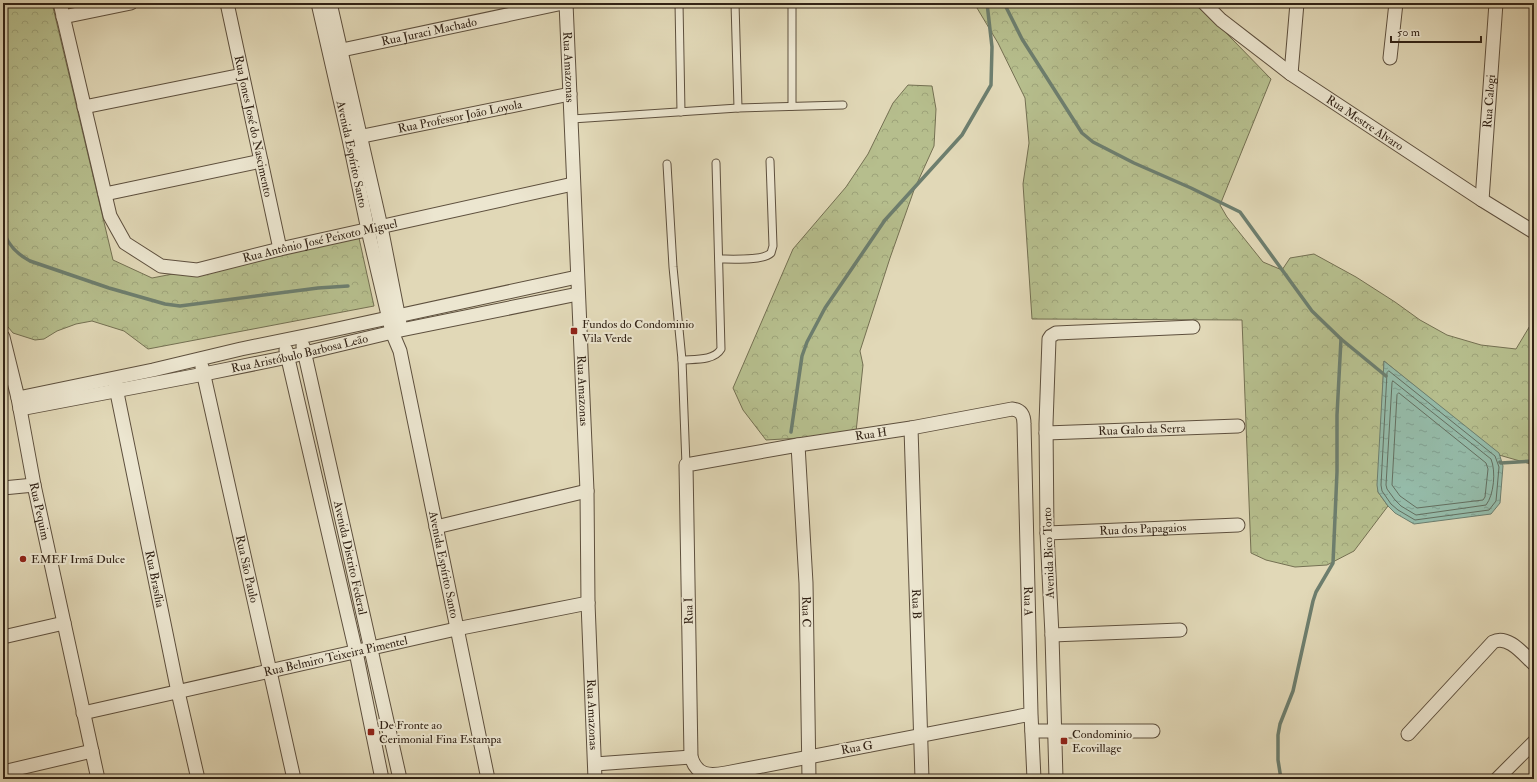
<svg xmlns="http://www.w3.org/2000/svg" width="1537" height="782" font-family="'IM FELL Double Pica',serif">
<style>
.forest{fill:url(#forest-crowns);stroke:#747052}
.water{fill:url(#water-ripples);stroke:#6d7e6e}
.lines{fill:none;stroke-linecap:round;stroke-linejoin:round}
.shore{stroke:#646f60;stroke-width:1}
.stream{stroke:#6d7e6e;stroke-width:3.5}
.service-casing{stroke:#5e503e;stroke-width:9}
.minor-casing{stroke:#5e503e;stroke-width:15}
.service{stroke:#ece6d0;stroke-width:7}
.minor{stroke:#ece6d0;stroke-width:13}
.poi-dot{fill:#8f2418;stroke:#ece6d0;stroke-width:1.5}
.labels{text-anchor:middle;dominant-baseline:central;stroke-width:4;stroke-linejoin:round;paint-order:stroke}
.street-label{font-size:12px;fill:#322316;stroke:#ece6d0}
.poi-label{font-size:12px;fill:#322316;stroke:#ece6d0;text-anchor:start}
</style>
<defs>
<pattern id="forest-crowns" width="20" height="18" patternUnits="userSpaceOnUse"><rect width="20" height="18" fill="#b6be8d"/><path d="M2 6a3 3 0 1 1 6 0M12 15a3 3 0 1 1 6 0" fill="none" stroke="#9da379"/></pattern>
<pattern id="water-ripples" width="26" height="14" patternUnits="userSpaceOnUse"><rect width="26" height="14" fill="#95bba9"/><path d="M2 4q2-2 4 0t4 0M15 11q2-2 4 0t4 0" fill="none" stroke="#81a091"/></pattern>
</defs>
<rect width="100%" height="100%" fill="#e1d8b7"/>
<filter id="stains"><feTurbulence type="fractalNoise" baseFrequency=".005" numOctaves="4"/><feColorMatrix values="0 0 0 0 .2 0 0 0 0 .09 0 0 0 0 .02 0 0 0 .5 -.17"/></filter>
<radialGradient id="worn" r=".72"><stop offset=".6" stop-color="#630" stop-opacity="0"/><stop offset="1" stop-color="#630" stop-opacity=".3"/></radialGradient>
<g class="forest">
<path d="M 3,3 L 52,3 L 113,260 L 152,278 L 359,238 L 374,306 L 148,349 L 124,331 L 92,321 L 76,324 L 57,331 L 44,339 L 35,340 L 13,333 L 3,321 Z"/>
<path d="M 974,3 L 1197,3 L 1271,79 L 1220,205 L 1227,217 L 1263,262 L 1282,270 L 1290,258 L 1314,254 L 1356,277 L 1395,302 L 1420,320 L 1447,335 L 1481,345 L 1516,349 L 1534,319 L 1534,465 L 1499,455 L 1384,361 L 1378,492 L 1388,506 L 1354,551 L 1327,565 L 1295,567 L 1266,560 L 1251,553 L 1242,320 L 1032,319 L 1023,184 L 1029,143 L 1025,98 L 998,43 Z"/>
<path d="M 908,85 L 932,86 L 936,109 L 934,146 L 914,190 L 890,258 L 860,351 L 863,365 L 856,432 L 817,437 L 766,440 L 743,410 L 733,388 L 793,249 L 846,187 L 868,154 L 893,103 Z"/>
</g>
<path class="water" d="M 1384,361 L 1499,453 L 1503,466 L 1500,503 L 1491,514 L 1414,524 L 1395,513 L 1388,506 L 1378,492 L 1377,485 Z"/>
<g class="lines">
<g class="shore">
<path d="M 1389,371 L 1495,456 L 1499,467 L 1496,501 L 1489,510 L 1415,520 L 1398,510 L 1391,504 L 1382,491 L 1381,485 L 1387,373 Z"/>
<path d="M 1393,381 L 1491,459 C 1496,471 1494,495 1486,505 L 1416,515 L 1401,506 L 1395,500 L 1387,489 L 1386,485 L 1392,383 Z"/>
<path d="M 1399,393 L 1486,463 L 1488,469 L 1485,497 L 1483,500 L 1417,508 L 1400,496 L 1392,485 L 1397,395 Z"/>
</g>
<g class="stream">
<path d="M 1004,3 L 1022,39 L 1082,133 L 1093,142 L 1134,163 L 1191,188 L 1240,212 L 1312,311 L 1341,339 L 1386,376"/>
<path d="M 3,228 C 6,243 17,254 30,261 L 109,288 L 165,304 L 180,306 L 318,288 L 348,286"/>
<path d="M 791,432 L 802,356 L 807,342 L 825,308 L 885,220 L 962,135 L 991,85 L 992,47 L 987,3"/>
<path d="M 1500,462 L 1501,463 L 1534,461"/>
<path d="M 1281,779 L 1278,760 L 1278,735 L 1280,724 L 1293,691 L 1313,601 L 1316,592 L 1333,563 L 1337,472 L 1337,415 L 1341,339"/>
</g>
<defs>
<g id="service">
<path d="M 679,3 L 681,112"/>
<path d="M 735,3 L 738,108"/>
<path d="M 792,3 L 792,106"/>
<path d="M 572,119 L 738,108 L 843,105"/>
<path d="M 667,164 L 673,267 L 682,360 L 686,465"/>
<path d="M 719,259 C 730,259 763,261 771,253 L 773,246 L 770,161"/>
<path d="M 682,360 C 694,359 714,361 721,349 L 716,163"/>
</g>
<g id="minor">
<path id="s1" d="M 60,3 L 110,216 L 125,243 L 161,266 L 197,270 L 280,249 L 573,184"/>
<path id="s2" d="M 227,3 L 280,249"/>
<path id="s3" d="M 318,3 L 349,139 L 368,230 L 392,332 L 400,351 L 488,779"/>
<path d="M 330,3 L 381,227 L 400,324"/>
<path id="s4" d="M 566,3 L 587,491 L 588,603 L 595,779"/>
<path id="s5" d="M 1204,3 L 1221,20 L 1291,74 L 1482,200 L 1534,232"/>
<path d="M 63,17 L 131,3"/>
<path id="s6" d="M 342,50 L 563,3"/>
<path d="M 1390,58 L 1396,3"/>
<path d="M 1291,74 L 1297,3"/>
<path d="M 84,107 L 242,75"/>
<path id="s7" d="M 353,138 L 570,94"/>
<path d="M 105,194 L 261,161"/>
<path id="s8" d="M 1482,200 L 1496,3"/>
<path id="s9" d="M 3,337 L 18,398 L 34,485 L 98,779"/>
<path id="s10" d="M 303,346 L 400,779"/>
<path d="M 286,350 L 356,652 L 382,779"/>
<path id="s11" d="M 202,367 L 294,779"/>
<path id="s12" d="M 115,383 L 178,692 L 198,779"/>
<path d="M 18,398 L 153,370 L 241,349 L 319,333 L 577,277"/>
<path id="s13" d="M 20,409 L 204,374 L 288,357 L 401,330 L 578,294"/>
<path id="s14" d="M 911,428 L 922,779"/>
<path id="s15" d="M 1046,433 L 1238,426"/>
<path id="s16" d="M 798,445 L 806,583 L 809,779"/>
<path d="M 3,488 L 34,485"/>
<path d="M 436,527 L 587,491"/>
<path id="s17" d="M 1047,533 L 1238,525"/>
<path d="M 1052,635 L 1180,630"/>
<path d="M 3,637 L 64,623"/>
<path id="s18" d="M 83,713 L 456,629 L 588,603"/>
<path id="s19" d="M 1031,714 L 726,773 C 709,776 697,776 691,757 L 686,465 L 798,445 L 911,428 L 1012,409 C 1021,410 1024,415 1024,424 L 1031,714 L 1034,779"/>
<path d="M 1032,731 L 1153,731"/>
<path d="M 1408,734 L 1493,642 C 1508,634 1524,655 1534,664"/>
<path d="M 595,764 L 691,757"/>
<path d="M 3,772 L 92,751"/>
<path d="M 1056,779 L 1052,635 L 1047,533 L 1046,424 L 1049,339 L 1051,336 L 1056,333 L 1193,327"/>
<path d="M 1497,779 L 1534,742"/>
</g>
</defs>
<use href="#service" class="service-casing"/>
<use href="#minor" class="minor-casing"/>
<use href="#service" class="service"/>
<use href="#minor" class="minor"/>
</g>
<g class="poi-dot">
<rect x="570" y="327" width="8" height="8" rx="2"/>
<circle cx="23" cy="559" r="4"/>
<rect x="367" y="728" width="8" height="8" rx="2"/>
<rect x="1060" y="737" width="8" height="8" rx="2"/>
</g>
<g class="labels">
<g class="street-label">
<text stroke="none"><textPath href="#s6" startOffset="89">Rua Juraci Machado</textPath></text>
<text stroke="none"><textPath href="#s4" startOffset="64">Rua Amazonas</textPath></text>
<text stroke="none"><textPath href="#s8" startOffset="99">Rua Calogi</textPath></text>
<text stroke="none"><textPath href="#s7" startOffset="109">Rua Professor João Loyola</textPath></text>
<text stroke="none"><textPath href="#s5" startOffset="201">Rua Mestre Alvaro</textPath></text>
<text stroke="none"><textPath href="#s2" startOffset="126">Rua Jones José do Nascimento</textPath></text>
<text stroke="none"><textPath href="#s3" startOffset="155">Avenida Espírito Santo</textPath></text>
<text stroke="none"><textPath href="#s1" startOffset="455">Rua Antônio José Peixoto Miguel</textPath></text>
<text stroke="none"><textPath href="#s13" startOffset="285">Rua Aristóbulo Barbosa Leão</textPath></text>
<text stroke="none"><textPath href="#s4" startOffset="388">Rua Amazonas</textPath></text>
<text stroke="none"><textPath href="#s15" startOffset="96">Rua Galo da Serra</textPath></text>
<text stroke="none"><textPath href="#s19" startOffset="834">Rua H</textPath></text>
<text stroke="none"><textPath href="#s9" startOffset="178">Rua Pequim</textPath></text>
<text stroke="none"><textPath href="#s17" startOffset="96">Rua dos Papagaios</textPath></text>
<text transform="translate(1049 553) rotate(-92)">Avenida Bico Torto</text>
<text stroke="none"><textPath href="#s10" startOffset="217">Avenida Distrito Federal</textPath></text>
<text stroke="none"><textPath href="#s3" startOffset="576">Avenida Espírito Santo</textPath></text>
<text stroke="none"><textPath href="#s11" startOffset="207">Rua São Paulo</textPath></text>
<text stroke="none"><textPath href="#s12" startOffset="200">Rua Brasília</textPath></text>
<text stroke="none"><textPath href="#s19" startOffset="1176">Rua A</textPath></text>
<text stroke="none"><textPath href="#s14" startOffset="176">Rua B</textPath></text>
<text transform="translate(689 611) rotate(-91)">Rua I</text>
<text stroke="none"><textPath href="#s16" startOffset="167">Rua C</textPath></text>
<text stroke="none"><textPath href="#s18" startOffset="259">Rua Belmiro Teixeira Pimentel</textPath></text>
<text stroke="none"><textPath href="#s4" startOffset="712">Rua Amazonas</textPath></text>
<text transform="translate(857 748) rotate(-10)">Rua G</text>
</g>
<g class="poi-label">
<text x="582" y="324">Fundos do Condominio<tspan x="582" dy="14">Vila Verde</tspan></text>
<text x="31" y="559">EMEF Irmã Dulce</text>
<text x="379" y="725">De Fronte ao<tspan x="379" dy="14">Cerimonial Fina Estampa</tspan></text>
<text x="1072" y="734">Condominio<tspan x="1072" dy="14">Ecovillage</tspan></text>
</g>
</g>
<rect width="1537" height="782" fill="none" stroke="#e1d8b7" stroke-width="16"/>
<rect x="4" y="4" width="1529" height="774" fill="none" stroke="#322316" stroke-width="2"/>
<rect x="8" y="8" width="1521" height="766" fill="none" stroke="#322316"/>
<path d="M1391 36v6h90v-6" fill="none" stroke="#322316" stroke-width="2"/>
<text x="1397" y="36" font-size="12" fill="#322316" stroke="#ece6d0" stroke-width="3" paint-order="stroke">50 m</text>
<rect width="100%" height="100%" filter="url(#stains)"/>
<rect width="100%" height="100%" fill="url(#worn)"/>
</svg>
